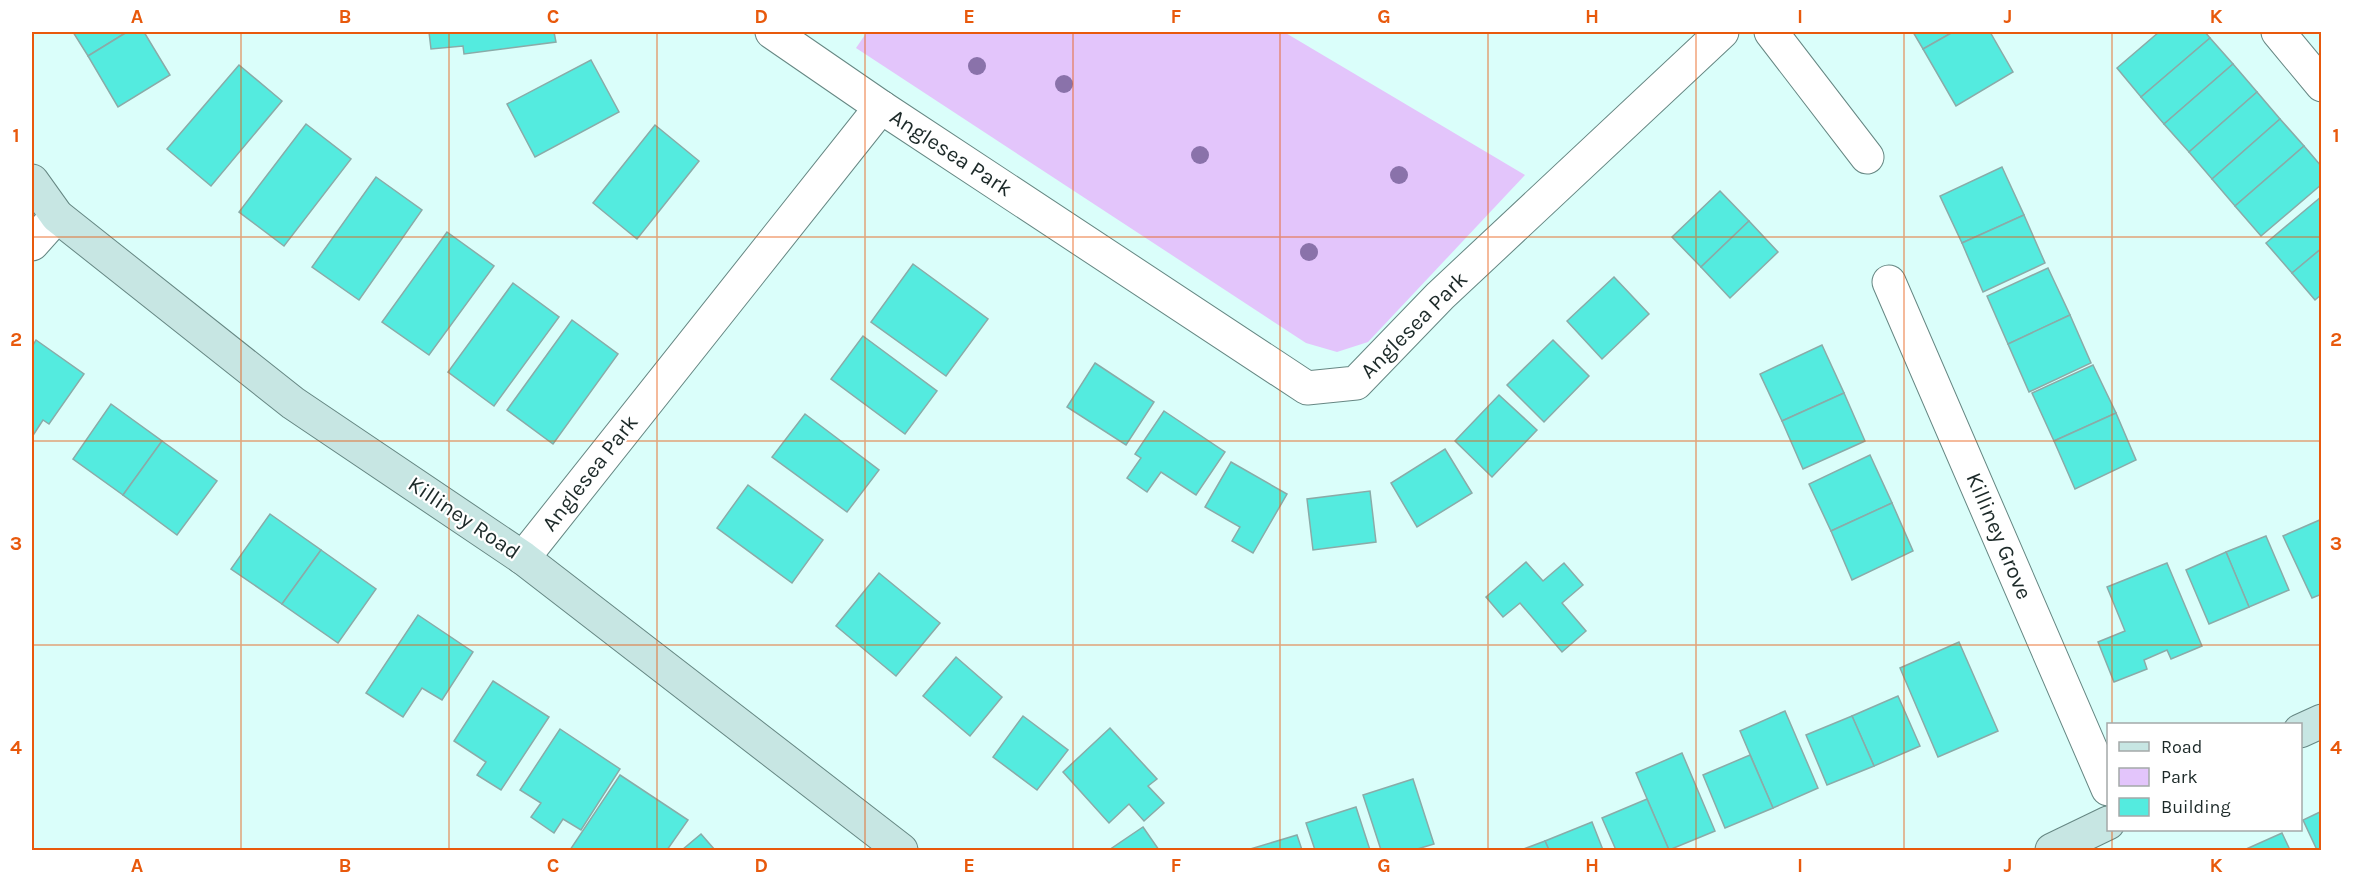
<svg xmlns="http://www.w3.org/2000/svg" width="2353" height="882" font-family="Karla,sans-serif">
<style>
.green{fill:#e3c5fb}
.building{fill:#54ebdf;stroke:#8aaba8;stroke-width:1.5}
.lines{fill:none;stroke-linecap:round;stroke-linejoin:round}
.street-casing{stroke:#668783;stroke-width:35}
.secondary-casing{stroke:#668783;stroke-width:35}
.street{stroke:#fff;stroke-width:33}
.secondary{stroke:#c7e6e3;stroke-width:33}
.tree{fill:#8a72aa}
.grid{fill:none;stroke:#e8590c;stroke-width:1.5;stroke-opacity:0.55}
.labels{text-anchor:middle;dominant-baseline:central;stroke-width:4.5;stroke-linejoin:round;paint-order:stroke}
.street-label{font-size:22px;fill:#1c2928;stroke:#fff}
.neatline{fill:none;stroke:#e8590c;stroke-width:2}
.grid-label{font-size:20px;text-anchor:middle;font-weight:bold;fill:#e8590c}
</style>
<rect width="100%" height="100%" fill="#dafefa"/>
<path class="green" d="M 867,32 L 1284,32 L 1525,175 L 1368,342 L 1337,352 L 1306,343 L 856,48 Z"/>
<g class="building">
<path d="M 73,32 L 127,32 L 88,56 Z"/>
<path d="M 127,32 L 144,32 L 170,75 L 118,107 L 88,56 Z"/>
<path d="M 429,32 L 554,32 L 556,42 L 464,54 L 463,46 L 431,49 Z"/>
<path d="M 1913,32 L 1953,32 L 1923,49 Z"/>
<path d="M 1953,32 L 1990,32 L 2013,72 L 1956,106 L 1923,49 Z"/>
<path d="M 2159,32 L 2205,32 L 2210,38 L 2141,97 L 2117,68 Z"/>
<path d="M 2210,38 L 2233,64 L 2164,124 L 2141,97 Z"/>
<path d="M 591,60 L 619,112 L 535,157 L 507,104 Z"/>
<path d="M 2233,64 L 2257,92 L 2189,152 L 2164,124 Z"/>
<path d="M 239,65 L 282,101 L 211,186 L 167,149 Z"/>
<path d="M 2257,92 L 2280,119 L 2212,179 L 2189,152 Z"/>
<path d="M 2280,119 L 2304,146 L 2235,206 L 2212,179 Z"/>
<path d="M 306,124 L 351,159 L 284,246 L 239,212 Z"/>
<path d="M 655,125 L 699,161 L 637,239 L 593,203 Z"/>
<path d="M 2304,146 L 2322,167 L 2322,184 L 2261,236 L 2235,206 Z"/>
<path d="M 2002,167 L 2024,215 L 1962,243 L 1940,196 Z"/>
<path d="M 376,177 L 422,210 L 359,300 L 312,267 Z"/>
<path d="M 1720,191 L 1749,221 L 1701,267 L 1672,237 Z"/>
<path d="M 2322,196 L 2322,248 L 2292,273 L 2266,243 Z"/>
<path d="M 2024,215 L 2045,263 L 1983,292 L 1962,243 Z"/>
<path d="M 1749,221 L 1778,252 L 1730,298 L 1701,267 Z"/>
<path d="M 447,232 L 494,266 L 429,355 L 382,322 Z"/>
<path d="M 2322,248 L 2322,294 L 2315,300 L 2292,273 Z"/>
<path d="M 913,264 L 988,319 L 946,376 L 871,322 Z"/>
<path d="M 2048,268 L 2070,315 L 2008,344 L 1987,296 Z"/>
<path d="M 1614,277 L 1649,314 L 1602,359 L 1567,321 Z"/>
<path d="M 513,283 L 559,317 L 494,406 L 448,372 Z"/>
<path d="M 2070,315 L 2091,363 L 2029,392 L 2008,344 Z"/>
<path d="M 572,320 L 618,354 L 553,444 L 507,410 Z"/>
<path d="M 863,336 L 937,391 L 905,434 L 831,379 Z"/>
<path d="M 36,340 L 84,374 L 49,424 L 43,420 L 32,437 L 32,347 Z"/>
<path d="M 1553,340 L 1589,376 L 1544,422 L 1507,385 Z"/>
<path d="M 1822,345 L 1844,393 L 1782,421 L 1760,374 Z"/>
<path d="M 1095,363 L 1154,402 L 1126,445 L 1067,407 Z"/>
<path d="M 2093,365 L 2116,413 L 2054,441 L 2032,393 Z"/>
<path d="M 1844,393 L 1865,441 L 1803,469 L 1782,421 Z"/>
<path d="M 1499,395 L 1537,430 L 1492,477 L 1455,441 Z"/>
<path d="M 111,404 L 162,441 L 123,495 L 73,459 Z"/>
<path d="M 1164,411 L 1225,452 L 1196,495 L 1161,472 L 1147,492 L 1127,478 L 1141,458 L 1135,454 Z"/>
<path d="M 2116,413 L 2136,460 L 2075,489 L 2054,441 Z"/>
<path d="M 805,414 L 879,470 L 847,512 L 772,457 Z"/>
<path d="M 162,441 L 217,481 L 177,535 L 123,495 Z"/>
<path d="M 1445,449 L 1472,493 L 1417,527 L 1391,483 Z"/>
<path d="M 1870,455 L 1892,503 L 1831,531 L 1809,484 Z"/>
<path d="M 1231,462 L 1287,494 L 1253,553 L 1232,541 L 1240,527 L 1205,507 Z"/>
<path d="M 748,485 L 823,540 L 792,583 L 717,528 Z"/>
<path d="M 1370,491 L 1376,542 L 1313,550 L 1307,499 Z"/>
<path d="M 1892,503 L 1913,551 L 1852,580 L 1831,531 Z"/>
<path d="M 270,514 L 321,550 L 282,604 L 231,569 Z"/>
<path d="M 2322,519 L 2322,594 L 2312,598 L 2283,536 Z"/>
<path d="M 2266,536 L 2289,590 L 2249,607 L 2226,552 Z"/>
<path d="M 321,550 L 376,589 L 338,643 L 282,604 Z"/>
<path d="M 2226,552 L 2249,607 L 2209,624 L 2186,570 Z"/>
<path d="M 1526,562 L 1543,581 L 1564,563 L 1583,585 L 1562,603 L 1586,631 L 1562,652 L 1520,603 L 1503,617 L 1486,597 Z"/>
<path d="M 2167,563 L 2202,646 L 2171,659 L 2167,650 L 2144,660 L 2147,669 L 2114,682 L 2098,642 L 2125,631 L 2107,587 Z"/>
<path d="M 879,573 L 940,623 L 896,676 L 836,626 Z"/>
<path d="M 418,615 L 473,652 L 442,700 L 422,688 L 403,717 L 366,693 Z"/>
<path d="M 1959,642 L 1998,731 L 1938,757 L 1900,668 Z"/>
<path d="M 956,657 L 1002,697 L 970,736 L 923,696 Z"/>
<path d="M 493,681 L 549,717 L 501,790 L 477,775 L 486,762 L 454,741 Z"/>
<path d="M 1898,696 L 1920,746 L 1874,766 L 1852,716 Z"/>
<path d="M 1785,711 L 1818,788 L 1773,808 L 1740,731 Z"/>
<path d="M 1023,716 L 1068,750 L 1037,790 L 993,757 Z"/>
<path d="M 1852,716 L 1874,766 L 1827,785 L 1806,735 Z"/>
<path d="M 1110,728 L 1157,779 L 1148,786 L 1164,803 L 1144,821 L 1129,804 L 1109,823 L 1063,772 Z"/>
<path d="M 560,729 L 620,769 L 581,830 L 563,819 L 554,833 L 531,817 L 541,803 L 520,790 Z"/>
<path d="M 1682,753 L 1715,831 L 1669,850 L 1636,773 Z"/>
<path d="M 1750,755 L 1773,808 L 1725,828 L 1703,775 Z"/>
<path d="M 620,775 L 688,820 L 667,850 L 570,850 Z"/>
<path d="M 1413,779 L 1434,844 L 1414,850 L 1381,850 L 1363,795 Z"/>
<path d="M 1647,799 L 1669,850 L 1616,850 L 1602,818 Z"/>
<path d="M 1356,807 L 1370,850 L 1315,850 L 1306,823 Z"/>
<path d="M 2322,811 L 2322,850 L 2317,850 L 2303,820 Z"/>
<path d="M 1592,822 L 1603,850 L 1549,850 L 1545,841 Z"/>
<path d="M 1143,827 L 1159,850 L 1109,850 Z"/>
<path d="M 2282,833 L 2290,850 L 2244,850 Z"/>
<path d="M 701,834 L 715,850 L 682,850 Z"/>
<path d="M 1297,835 L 1302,850 L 1247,850 Z"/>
<path d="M 1545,841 L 1549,850 L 1521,850 Z"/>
</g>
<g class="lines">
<defs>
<g id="street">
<path d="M 772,32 L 881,107 L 1307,388 L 1356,383 L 1440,296 L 1722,32"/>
<path d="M 1771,32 L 1867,157"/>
<path d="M 2278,32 L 2322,85"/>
<path d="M 32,244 L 57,216"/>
<path d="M 1889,282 L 2108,789"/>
<path d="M 523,558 L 881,107"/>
</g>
<g id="secondary">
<path d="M 32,181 L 57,216 L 293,403 L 523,558 L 901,850"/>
<path d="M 2300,731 L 2322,721"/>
<path d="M 2052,850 L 2108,823"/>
</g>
</defs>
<use href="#street" class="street-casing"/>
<use href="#secondary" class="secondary-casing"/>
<use href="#street" class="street"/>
<use href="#secondary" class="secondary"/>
</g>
<g class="tree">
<circle cx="977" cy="66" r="9"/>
<circle cx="1064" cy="84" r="9"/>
<circle cx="1200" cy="155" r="9"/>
<circle cx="1399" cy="175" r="9"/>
<circle cx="1309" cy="252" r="9"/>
</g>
<path class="grid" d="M 241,32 L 241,850M 449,32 L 449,850M 657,32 L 657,850M 865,32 L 865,850M 1073,32 L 1073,850M 1280,32 L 1280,850M 1488,32 L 1488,850M 1696,32 L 1696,850M 1904,32 L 1904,850M 2112,32 L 2112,724M 32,237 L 2322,237M 32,441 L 2322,441M 32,645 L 2322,645M 2112,830 L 2112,850"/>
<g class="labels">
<g class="street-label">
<text transform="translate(951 153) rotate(33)">Anglesea Park</text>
<text transform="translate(1414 325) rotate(-45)">Anglesea Park</text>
<text transform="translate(590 473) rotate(-52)">Anglesea Park</text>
<text transform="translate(464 518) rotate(34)">Killiney Road</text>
<text transform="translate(1999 536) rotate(67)">Killiney Grove</text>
</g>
</g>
<rect width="2353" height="882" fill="none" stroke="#ffffff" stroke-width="66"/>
<rect x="2107" y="723" width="195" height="108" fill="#ffffff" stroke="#a4a9a9" stroke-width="1.5"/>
<rect x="2119" y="742" width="30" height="9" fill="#c7e6e3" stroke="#a4a9a9" stroke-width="1.5"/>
<text x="2161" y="753" font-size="18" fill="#1c2928">Road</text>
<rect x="2119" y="768" width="30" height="18" fill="#e3c5fb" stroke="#a4a9a9" stroke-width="1.5"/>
<text x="2161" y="783" font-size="18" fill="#1c2928">Park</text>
<rect x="2119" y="798" width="30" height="18" fill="#54ebdf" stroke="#a4a9a9" stroke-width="1.5"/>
<text x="2161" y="813" font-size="18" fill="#1c2928">Building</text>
<rect x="33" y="33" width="2287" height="816" class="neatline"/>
<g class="grid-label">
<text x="137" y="23">A</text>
<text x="345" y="23">B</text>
<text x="553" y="23">C</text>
<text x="761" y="23">D</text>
<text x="969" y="23">E</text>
<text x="1176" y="23">F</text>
<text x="1384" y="23">G</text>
<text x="1592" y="23">H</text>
<text x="1800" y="23">I</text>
<text x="2008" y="23">J</text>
<text x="2216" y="23">K</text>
<text x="16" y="142">1</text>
<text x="2336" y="142">1</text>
<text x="16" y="346">2</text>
<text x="2336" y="346">2</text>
<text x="16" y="550">3</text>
<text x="2336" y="550">3</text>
<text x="16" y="754">4</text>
<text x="2336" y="754">4</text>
<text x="137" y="872">A</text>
<text x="345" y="872">B</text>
<text x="553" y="872">C</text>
<text x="761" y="872">D</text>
<text x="969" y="872">E</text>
<text x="1176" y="872">F</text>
<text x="1384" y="872">G</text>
<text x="1592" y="872">H</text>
<text x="1800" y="872">I</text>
<text x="2008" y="872">J</text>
<text x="2216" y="872">K</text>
</g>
</svg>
